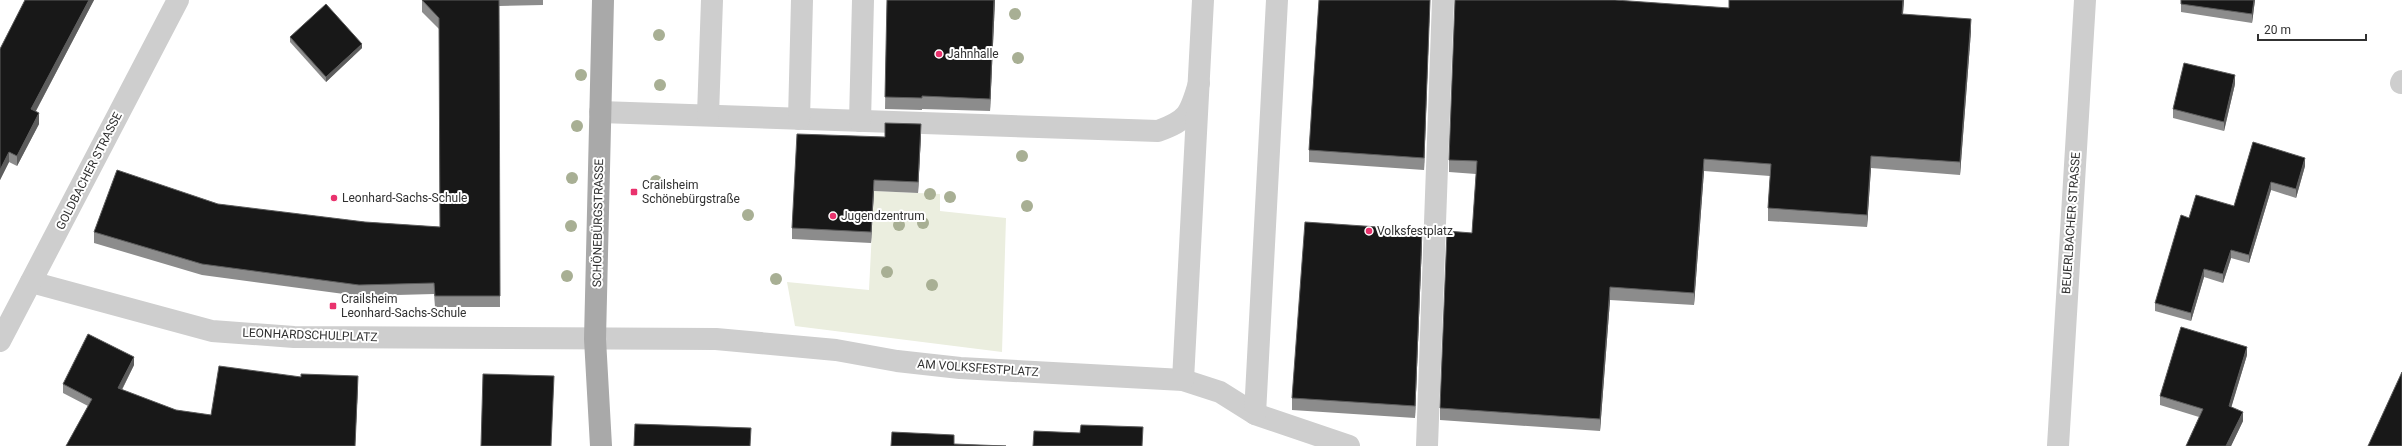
<svg xmlns="http://www.w3.org/2000/svg" width="2402" height="446" font-family="Roboto,sans-serif">
<style>
.green{fill:#ebeedf}
.lines{fill:none;stroke-linecap:round;stroke-linejoin:round}
.minor{stroke:#cecece;stroke-width:22}
.major{stroke:#a9a9a9;stroke-width:22}
.tree{fill:#a8af94}
.wall{fill:#8c8c8c}
.shaded-wall{fill:#5d5d5d}
.building{fill:#181818;stroke:#5d5d5d}
.poi-dot{fill:#e9326d;stroke:#fff;stroke-width:1.5}
.labels{text-anchor:middle;dominant-baseline:central;stroke-width:4;stroke-linejoin:round;paint-order:stroke}
.poi-label{font-size:12px;fill:#313131;stroke:#fff;text-anchor:start}
.street-label{font-size:12px;fill:#313131;stroke:#fff}
</style>
<rect width="100%" height="100%" fill="#fff"/>
<path class="green" d="M 874,191 L 940,194 L 940,211 L 1006,218 L 1002,352 L 795,326 L 787,282 L 869,290 Z"/>
<g class="lines">
<g class="minor">
<path d="M 2401,83 L 2402,81"/>
<path d="M 600,112 L 1158,131 C 1188,120 1190,114 1199,83"/>
<path d="M 708,115 L 712,0"/>
<path d="M 799,119 L 802,0"/>
<path d="M 860,121 L 863,0"/>
<path d="M 31,282 L 212,331 L 294,337 L 716,339 L 836,350 L 897,361 L 960,368 L 1183,380 L 1220,392 L 1255,414 L 1349,446"/>
<path d="M 0,341 L 178,0"/>
<path d="M 1183,380 L 1203,0"/>
<path d="M 1255,414 L 1277,0"/>
<path d="M 1427,446 L 1443,0"/>
<path d="M 2058,446 L 2085,0"/>
</g>
<path class="major" d="M 601,446 L 595,339 L 603,0"/>
</g>
<g class="tree">
<circle cx="1015" cy="14" r="6"/>
<circle cx="659" cy="35" r="6"/>
<circle cx="1018" cy="58" r="6"/>
<circle cx="581" cy="75" r="6"/>
<circle cx="660" cy="85" r="6"/>
<circle cx="577" cy="126" r="6"/>
<circle cx="1022" cy="156" r="6"/>
<circle cx="572" cy="178" r="6"/>
<circle cx="656" cy="181" r="6"/>
<circle cx="930" cy="194" r="6"/>
<circle cx="950" cy="197" r="6"/>
<circle cx="1027" cy="206" r="6"/>
<circle cx="748" cy="215" r="6"/>
<circle cx="923" cy="223" r="6"/>
<circle cx="899" cy="225" r="6"/>
<circle cx="571" cy="226" r="6"/>
<circle cx="887" cy="272" r="6"/>
<circle cx="567" cy="276" r="6"/>
<circle cx="776" cy="279" r="6"/>
<circle cx="932" cy="285" r="6"/>
</g>
<g class="wall">
<path d="M 25,0 L 94,0 L 36,111 L 39,124 L 17,166 L 9,162 L 0,180 L 0,49 Z"/>
<path d="M 422,0 L 543,0 L 543,5 L 499,6 L 500,307 L 435,307 L 434,294 L 359,296 L 202,275 L 94,243 L 94,232 L 218,204 L 365,222 L 440,227 L 439,29 L 422,12 Z"/>
<path d="M 887,0 L 995,0 L 990,111 L 922,109 L 922,110 L 885,109 Z"/>
<path d="M 1319,0 L 1430,0 L 1424,170 L 1309,162 L 1309,150 Z"/>
<path d="M 1729,0 L 1904,0 L 1903,14 L 1971,31 L 1960,175 L 1871,168 L 1867,227 L 1768,221 L 1768,208 L 1770,176 L 1704,171 L 1694,305 L 1610,300 L 1600,431 L 1440,420 L 1440,408 L 1472,233 L 1476,174 L 1449,172 L 1449,160 L 1729,8 Z"/>
<path d="M 2181,0 L 2255,0 L 2252,23 L 2181,12 Z"/>
<path d="M 290,37 L 362,48 L 326,82 L 290,42 Z"/>
<path d="M 2235,84 L 2224,131 L 2173,118 L 2173,109 Z"/>
<path d="M 921,135 L 918,193 L 874,191 L 871,243 L 792,239 L 792,228 Z"/>
<path d="M 2253,142 L 2305,166 L 2296,198 L 2271,190 L 2249,263 L 2231,258 L 2223,283 L 2204,277 L 2191,321 L 2155,311 L 2155,303 L 2189,218 L 2234,206 Z"/>
<path d="M 1422,242 L 1415,418 L 1292,410 L 1292,398 Z"/>
<path d="M 2247,355 L 2231,407 L 2243,421 L 2231,446 L 2186,446 L 2199,417 L 2160,405 L 2160,396 Z"/>
<path d="M 134,365 L 122,390 L 176,410 L 211,415 L 301,377 L 358,385 L 355,446 L 66,446 L 88,406 L 63,393 L 63,384 Z"/>
</g>
<g class="shaded-wall">
<path d="M 89,0 L 94,0 L 31,120 L 31,109 Z"/>
<path d="M 994,0 L 995,0 L 990,111 L 990,99 Z"/>
<path d="M 1430,0 L 1424,170 L 1424,158 Z"/>
<path d="M 1903,0 L 1904,0 L 1902,26 L 1902,14 Z"/>
<path d="M 2254,0 L 2255,0 L 2252,23 L 2252,14 Z"/>
<path d="M 1971,19 L 1971,31 L 1960,175 L 1960,162 Z"/>
<path d="M 362,44 L 362,48 L 326,82 L 326,77 Z"/>
<path d="M 2235,75 L 2235,84 L 2224,131 L 2224,122 Z"/>
<path d="M 39,113 L 39,124 L 17,166 L 17,156 Z"/>
<path d="M 921,124 L 921,135 L 918,193 L 918,182 Z"/>
<path d="M 9,152 L 9,162 L 0,180 L 0,170 Z"/>
<path d="M 1871,156 L 1871,168 L 1867,227 L 1867,215 Z"/>
<path d="M 2305,158 L 2305,166 L 2296,198 L 2296,189 Z"/>
<path d="M 1704,159 L 1704,171 L 1694,305 L 1694,293 Z"/>
<path d="M 874,180 L 874,191 L 871,243 L 871,232 Z"/>
<path d="M 2271,182 L 2271,190 L 2249,263 L 2249,255 Z"/>
<path d="M 1422,230 L 1422,242 L 1415,418 L 1415,406 Z"/>
<path d="M 2231,250 L 2231,258 L 2223,283 L 2223,274 Z"/>
<path d="M 2204,269 L 2204,277 L 2191,321 L 2191,313 Z"/>
<path d="M 1610,287 L 1610,300 L 1600,431 L 1600,419 Z"/>
<path d="M 2247,347 L 2247,355 L 2229,415 L 2229,406 Z"/>
<path d="M 134,357 L 134,365 L 118,397 L 118,388 Z"/>
<path d="M 358,376 L 358,385 L 355,446 Z"/>
<path d="M 2243,412 L 2243,421 L 2231,446 L 2226,446 Z"/>
</g>
<g class="building">
<path d="M 25,0 L 89,0 L 31,109 L 39,113 L 17,156 L 9,152 L 0,170 L 0,49 Z"/>
<path d="M 422,0 L 499,0 L 500,296 L 435,296 L 434,283 L 359,285 L 202,264 L 94,232 L 117,170 L 218,204 L 365,222 L 440,227 L 439,18 Z"/>
<path d="M 887,0 L 994,0 L 990,99 L 922,96 L 922,98 L 885,97 Z"/>
<path d="M 1319,0 L 1430,0 L 1424,158 L 1309,150 Z"/>
<path d="M 1455,0 L 1615,0 L 1729,8 L 1729,0 L 1903,0 L 1902,14 L 1971,19 L 1960,162 L 1871,156 L 1867,215 L 1768,208 L 1771,164 L 1704,159 L 1694,293 L 1610,287 L 1600,419 L 1440,408 L 1447,231 L 1472,233 L 1477,161 L 1449,160 Z"/>
<path d="M 2181,0 L 2254,0 L 2252,14 L 2181,4 Z"/>
<path d="M 326,4 L 362,44 L 326,77 L 290,37 Z"/>
<path d="M 2184,63 L 2235,75 L 2224,122 L 2173,109 Z"/>
<path d="M 885,123 L 921,124 L 918,182 L 874,180 L 871,232 L 792,228 L 797,134 L 885,137 Z"/>
<path d="M 2253,142 L 2305,158 L 2296,189 L 2271,182 L 2249,255 L 2231,250 L 2223,274 L 2204,269 L 2191,313 L 2155,303 L 2181,215 L 2189,218 L 2196,195 L 2234,206 Z"/>
<path d="M 1305,222 L 1422,230 L 1415,406 L 1292,398 Z"/>
<path d="M 2181,327 L 2247,347 L 2229,406 L 2243,412 L 2226,446 L 2186,446 L 2203,409 L 2160,396 Z"/>
<path d="M 88,334 L 134,357 L 118,388 L 176,410 L 211,415 L 219,366 L 301,377 L 301,374 L 358,376 L 355,446 L 66,446 L 92,399 L 63,384 Z"/>
<path d="M 2402,372 L 2402,446 L 2368,446 Z"/>
<path d="M 483,374 L 554,376 L 551,446 L 481,446 Z"/>
<path d="M 635,424 L 751,428 L 750,446 L 634,446 Z"/>
<path d="M 1081,425 L 1143,427 L 1142,446 L 1033,446 L 1034,431 L 1080,433 Z"/>
<path d="M 892,432 L 954,435 L 954,444 L 1006,446 L 891,446 Z"/>
</g>
<g class="poi-dot">
<circle cx="939" cy="54" r="4"/>
<rect x="630" y="188" width="8" height="8" rx="2"/>
<circle cx="334" cy="198" r="4"/>
<circle cx="833" cy="216" r="4"/>
<circle cx="1369" cy="231" r="4"/>
<rect x="329" y="302" width="8" height="8" rx="2"/>
</g>
<g class="labels">
<g class="poi-label">
<text x="947" y="54">Jahnhalle</text>
<text x="642" y="185">Crailsheim<tspan x="642" dy="14">Schönebürgstraße</tspan></text>
<text x="342" y="198">Leonhard-Sachs-Schule</text>
<text x="841" y="216">Jugendzentrum</text>
<text x="1377" y="231">Volksfestplatz</text>
<text x="341" y="299">Crailsheim<tspan x="341" dy="14">Leonhard-Sachs-Schule</tspan></text>
</g>
<g class="street-label">
<text transform="translate(89 171) rotate(-63)">GOLDBACHER STRASSE</text>
<text transform="translate(598 223) rotate(-89)">SCHÖNEBÜRGSTRASSE</text>
<text transform="translate(2071 223) rotate(-86)">BEUERLBACHER STRASSE</text>
<text transform="translate(310 335) rotate(2)">LEONHARDSCHULPLATZ</text>
<text transform="translate(978 368) rotate(4)">AM VOLKSFESTPLATZ</text>
</g>
</g>
<path d="M2258 34v6h108v-6" fill="none" stroke="#313131" stroke-width="2"/>
<text x="2264" y="34" font-size="12" fill="#313131" stroke="#ffffff" stroke-width="3" paint-order="stroke">20 m</text>
</svg>
